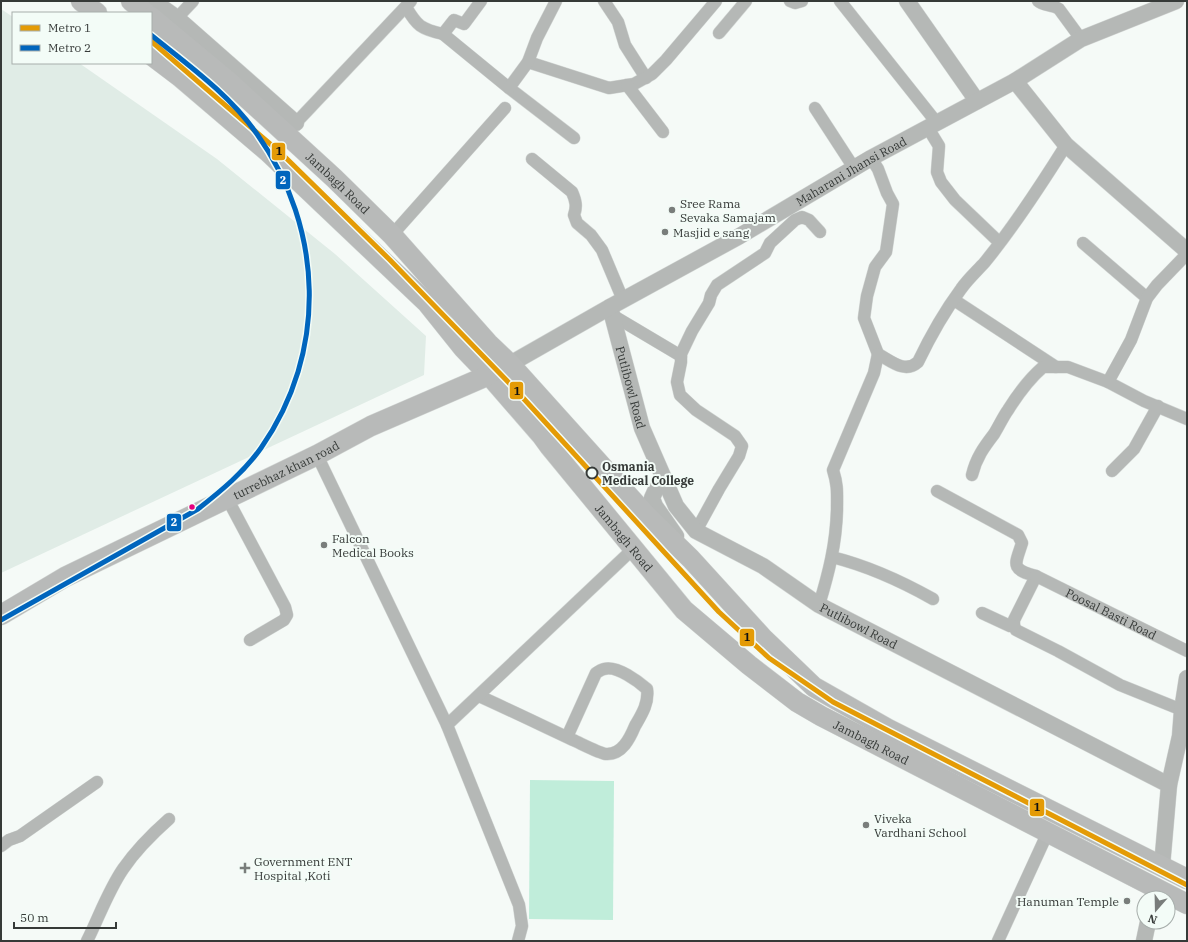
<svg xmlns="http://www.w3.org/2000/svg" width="1188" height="942" font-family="'IBM Plex Serif',serif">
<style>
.built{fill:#e0ece6}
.green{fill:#c0edda}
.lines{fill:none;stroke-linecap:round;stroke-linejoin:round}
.minor-casing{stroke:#d3d7d5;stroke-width:13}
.tertiary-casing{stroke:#d3d7d5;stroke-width:17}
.primary-casing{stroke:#d3d7d5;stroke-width:21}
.minor{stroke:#b5b8b6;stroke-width:12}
.tertiary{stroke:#b5b8b6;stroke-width:16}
.primary{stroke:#b8bab9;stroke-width:20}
.metro-1-casing{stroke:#f3fcf7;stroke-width:8}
.metro-2-casing{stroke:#f3fcf7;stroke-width:8}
.metro-1{stroke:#e49b06;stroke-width:5}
.metro-2{stroke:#0065bd;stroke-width:5}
.poi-dot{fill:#797d7b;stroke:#f3fcf7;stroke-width:1.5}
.stop-dot{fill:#f3fcf7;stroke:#363a38;stroke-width:2}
.bus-dot{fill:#e5007d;stroke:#f3fcf7;stroke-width:1.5}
.labels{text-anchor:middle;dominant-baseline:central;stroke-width:4;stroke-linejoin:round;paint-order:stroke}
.street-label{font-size:12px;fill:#363a38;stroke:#f3fcf7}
.poi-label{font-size:12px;fill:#363a38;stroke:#f3fcf7;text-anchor:start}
.stop-label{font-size:12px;font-weight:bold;fill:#363a38;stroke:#f3fcf7;text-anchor:start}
.line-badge{stroke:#f3fcf7;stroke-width:1.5}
.badge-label{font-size:11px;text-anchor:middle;font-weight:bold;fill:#fff}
.pale-badge-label{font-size:11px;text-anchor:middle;font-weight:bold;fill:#111}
</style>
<rect width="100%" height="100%" fill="#f5faf7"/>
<path class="built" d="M 1,9 L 13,17 L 13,63 L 79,63 L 217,159 L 335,254 L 426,336 L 424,375 L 1,573 Z"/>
<path class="green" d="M 530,780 L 614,781 L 613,920 L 529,919 Z"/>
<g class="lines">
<defs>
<g id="minor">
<path d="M 604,1 L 618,22 L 625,45 L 646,78"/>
<path d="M 790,1 L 795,3 L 802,1"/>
<path d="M 840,1 L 937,123"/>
<path d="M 1038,1 C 1043,6 1052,4 1059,9 L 1081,39"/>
<path d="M 406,7 C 417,26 421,29 443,34 L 454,20 L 464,24 L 481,1"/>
<path d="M 177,18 L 193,1"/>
<path d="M 719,33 L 746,1"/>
<path d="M 443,34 L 509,88 L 574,138"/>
<path d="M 528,62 L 609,88 L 634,84 L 652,74 L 666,60 L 716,1"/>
<path d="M 627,85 L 663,132"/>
<path d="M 509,88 L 528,62 L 537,38 L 556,1"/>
<path d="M 815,108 L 854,168"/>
<path d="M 291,128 L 411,1"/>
<path d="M 928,128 L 939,146 L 937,172 L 941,182 L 955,200 L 999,242"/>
<path d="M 871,158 L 878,169 L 887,193 L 893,204 L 886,252 L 875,267 L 867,296 L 864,318 L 878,354"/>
<path d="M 532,159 L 572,192 C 576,201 577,207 574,215 L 577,223 L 591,235 L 602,250 L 623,300"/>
<path d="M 392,235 L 505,108"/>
<path d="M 1083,243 L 1147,298"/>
<path d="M 954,300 L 1056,367"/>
<path d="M 612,315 L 681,356"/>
<path d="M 1108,382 L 1131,340 L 1147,298 L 1157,285 L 1187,254"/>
<path d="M 317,455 L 447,725 L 519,905 L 522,926 L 518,941"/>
<path d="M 1112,471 L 1134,449 L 1158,406"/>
<path d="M 972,475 C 976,458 984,447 994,434 C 999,426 1003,417 1008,410 C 1018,394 1029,379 1043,367 L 1068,367 L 1108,382 L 1144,401 L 1187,419"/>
<path d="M 937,491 L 1018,535 L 1022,543 C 1015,565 1010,569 1036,576 L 1014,620 L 1014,626 L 1016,630 L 1058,651 L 1120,685 L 1182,710"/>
<path d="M 227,498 L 285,607 L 287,615 L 284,620 L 250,640"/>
<path d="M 696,531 L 719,489 L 739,456 L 742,446 L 735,436 L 696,410 L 680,395 L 677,382 L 681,362 L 681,354 L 692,331 L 709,303 L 711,295 L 717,285 L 765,253 L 770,243 L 795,220 L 802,217 L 809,220 L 820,232"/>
<path d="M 832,557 C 868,566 901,581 933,599"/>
<path id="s1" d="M 1036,576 L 1187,651"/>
<path d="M 819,605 C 829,572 836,544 837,510 C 837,493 838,486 833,470 L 874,373 L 878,354 C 891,361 905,374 918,362 C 930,337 944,312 961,289 C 968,279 977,271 985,262 C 1015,225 1041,185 1066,145"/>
<path d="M 982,613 L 1010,626 L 1014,626"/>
<path d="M 479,696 C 510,710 541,725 573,740 C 580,743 599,753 606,754 C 622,755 630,738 635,726 C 642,714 649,703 647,689 C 639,682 617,665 604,669 C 602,669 598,672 596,673 L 567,737"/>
<path d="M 447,725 L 633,549"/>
<path d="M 1,846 L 9,840 L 20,836 L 97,782"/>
<path d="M 87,941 C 99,917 108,891 123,869 C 136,850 152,834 169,819"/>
<path d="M 998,941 L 1048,832"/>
</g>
<g id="tertiary">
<path d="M 153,1 L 177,18 L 296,123"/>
<path d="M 907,1 L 977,101"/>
<path d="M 1015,81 L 1066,145 L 1187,251"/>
<path id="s2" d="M 610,307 L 642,428 L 676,506 L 696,531 L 763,566 L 819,605 L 1169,785 L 1162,866"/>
<path id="s3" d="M 510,364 L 610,307 L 738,237 L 871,158 L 1015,81 L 1081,39 L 1176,1"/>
<path d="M 664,481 L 657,487 L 652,498 L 655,506 L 676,536"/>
<path d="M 1169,785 L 1180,736 L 1182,710 L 1187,678"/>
<path d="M 1144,941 L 1148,922"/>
</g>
<g id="primary">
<path d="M 81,1 L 97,13"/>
<path d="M 131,1 L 146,13"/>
<path id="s4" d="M 151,17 L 228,81 L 334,178 L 392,235 L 488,343 L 510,364 L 645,514 L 691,559 L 763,638 L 814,687 L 888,729 L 1187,879"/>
<path id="s5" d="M 151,55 L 180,77 L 268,152 L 427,303 L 463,348 L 489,375 L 542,436 L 550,447 L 684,610 L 749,665 L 797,702 L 821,716 L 1187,904"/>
<path id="s6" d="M 1,615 L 65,577 L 317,455 L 371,426 L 489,375"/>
</g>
</defs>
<use href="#minor" class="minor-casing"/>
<use href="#tertiary" class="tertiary-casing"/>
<use href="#primary" class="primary-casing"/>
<use href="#minor" class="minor"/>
<use href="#tertiary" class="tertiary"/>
<use href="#primary" class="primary"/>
<defs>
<path id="metro-1" d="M 151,41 L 283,155 L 390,260 L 513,387 L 719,612 L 769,658 L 833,702 L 1187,885"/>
<path id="metro-2" d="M 1,620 L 198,509 C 221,491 244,472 261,448 C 328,352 324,229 257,134 C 229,94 188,65 151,35"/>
</defs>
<use href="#metro-1" class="metro-1-casing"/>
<use href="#metro-2" class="metro-2-casing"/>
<use href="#metro-1" class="metro-1"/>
<use href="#metro-2" class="metro-2"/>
</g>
<g class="poi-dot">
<circle cx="672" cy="210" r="4"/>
<circle cx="665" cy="232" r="4"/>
<circle cx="324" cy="545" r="4"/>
<circle cx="866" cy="825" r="4"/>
<path d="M243 862h4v4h4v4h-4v4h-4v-4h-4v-4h4z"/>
<circle cx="1127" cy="901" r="4"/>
</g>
<circle class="stop-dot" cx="592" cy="473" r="5.5"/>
<circle class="bus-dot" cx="192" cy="507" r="3.5"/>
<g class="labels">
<g class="street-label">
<text stroke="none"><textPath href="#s3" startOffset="392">Maharani Jhansi Road</textPath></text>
<text stroke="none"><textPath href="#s4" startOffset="250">Jambagh Road</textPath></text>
<text stroke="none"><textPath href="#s2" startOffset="83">Putlibowl Road</textPath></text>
<text stroke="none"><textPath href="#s6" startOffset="320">turrebhaz khan road</textPath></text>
<text stroke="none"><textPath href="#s5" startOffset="678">Jambagh Road</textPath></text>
<text stroke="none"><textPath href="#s1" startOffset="84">Poosal Basti Road</textPath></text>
<text stroke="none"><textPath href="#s2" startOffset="431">Putlibowl Road</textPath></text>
<text stroke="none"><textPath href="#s5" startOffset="1002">Jambagh Road</textPath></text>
</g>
<g class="poi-label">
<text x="680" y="203">Sree Rama<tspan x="680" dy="14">Sevaka Samajam</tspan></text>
<text x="673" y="232">Masjid e sang</text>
<text x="332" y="538">Falcon<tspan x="332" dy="14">Medical Books</tspan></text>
<text x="874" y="818">Viveka<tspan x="874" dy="14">Vardhani School</tspan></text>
<text x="254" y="861">Government ENT<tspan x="254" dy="14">Hospital ,Koti</tspan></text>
<text x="1119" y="901" text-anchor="end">Hanuman Temple</text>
</g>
<g class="stop-label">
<text x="602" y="466">Osmania<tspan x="602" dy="14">Medical College</tspan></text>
</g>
</g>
<g class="line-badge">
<rect x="271" y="142" width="15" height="19" rx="4" fill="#e49b06"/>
<rect x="275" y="170" width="16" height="20" rx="4" fill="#0065bd"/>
<rect x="509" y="381" width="15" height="19" rx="4" fill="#e49b06"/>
<rect x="166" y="513" width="16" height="19" rx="4" fill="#0065bd"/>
<rect x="739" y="628" width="16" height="19" rx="4" fill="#e49b06"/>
<rect x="1029" y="798" width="16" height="19" rx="4" fill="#e49b06"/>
</g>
<g class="badge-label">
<text x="283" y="184">2</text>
<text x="174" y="526">2</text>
</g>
<g class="pale-badge-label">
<text x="279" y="155">1</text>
<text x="517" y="395">1</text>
<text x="747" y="641">1</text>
<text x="1037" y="811">1</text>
</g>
<rect width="1188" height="942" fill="none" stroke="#363a38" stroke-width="4"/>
<rect x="12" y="12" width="140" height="52" fill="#f3fcf7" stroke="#a7aeab"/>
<rect x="20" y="25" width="20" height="6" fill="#e49b06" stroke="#a7aeab"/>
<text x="48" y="32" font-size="12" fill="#363a38">Metro 1</text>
<rect x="20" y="45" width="20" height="6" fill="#0065bd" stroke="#a7aeab"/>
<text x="48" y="52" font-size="12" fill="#363a38">Metro 2</text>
<g transform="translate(1156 910) rotate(200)"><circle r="19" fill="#f3fcf7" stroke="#a7aeab"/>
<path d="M0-3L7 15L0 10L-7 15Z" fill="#797d7b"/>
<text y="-6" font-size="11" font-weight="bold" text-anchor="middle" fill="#363a38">N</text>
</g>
<path d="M14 922v6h102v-6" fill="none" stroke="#363a38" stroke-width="2"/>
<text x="20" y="922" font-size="12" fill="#363a38" stroke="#f3fcf7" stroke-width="3" paint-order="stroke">50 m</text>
</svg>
